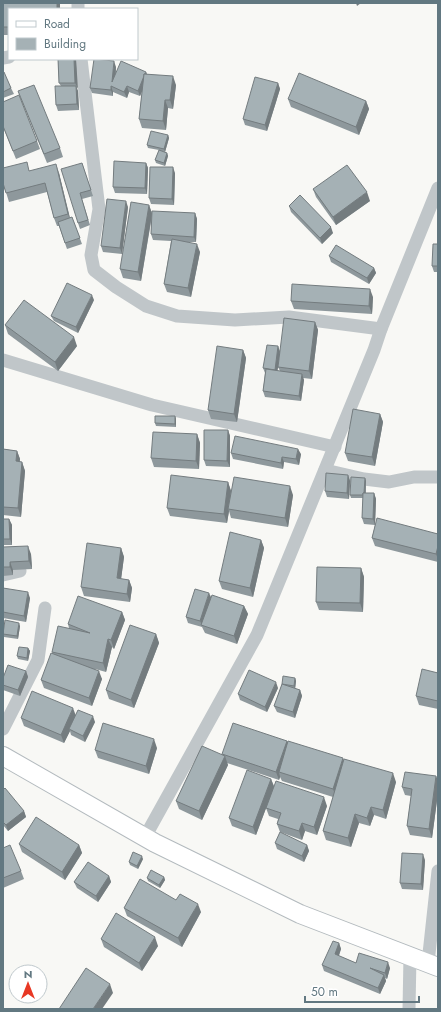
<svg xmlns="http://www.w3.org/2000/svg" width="441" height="1012" font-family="Jost,sans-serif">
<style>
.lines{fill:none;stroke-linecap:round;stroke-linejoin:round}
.secondary-casing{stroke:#b3babe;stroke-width:20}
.minor{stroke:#c0c6c9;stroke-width:13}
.secondary{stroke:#fff;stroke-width:18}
.wall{fill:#8e989c}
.shaded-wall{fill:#747c7f}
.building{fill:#a5b1b5;stroke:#747c7f}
</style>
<rect width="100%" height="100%" fill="#f8f8f5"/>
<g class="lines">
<defs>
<path id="secondary" d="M 3,756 L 155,843 L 300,914 L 438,967"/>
</defs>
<use href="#secondary" class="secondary-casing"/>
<g class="minor">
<path d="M 78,3 L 78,9"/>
<path d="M 3,58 L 9,57"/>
<path d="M 81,59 L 99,209 L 91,255 L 94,270 L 116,287 L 146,306 L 177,316 L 235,320 L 289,317 L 381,329 L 374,350 L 257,635 L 145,837"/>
<path d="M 381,329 L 438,188"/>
<path d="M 3,360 L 152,405 L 335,447"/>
<path d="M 325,470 L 364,479 L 389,482 L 414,477 L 438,477"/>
<path d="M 3,575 L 20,571"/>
<path d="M 3,729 L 38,660 L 45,608"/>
<path d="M 428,963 L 438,871"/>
<path d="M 409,1009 L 410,956"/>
</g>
<use href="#secondary" class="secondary"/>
</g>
<g class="wall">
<path d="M 3,3 L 60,5 L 9,9 L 9,35 L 3,35 Z"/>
<path d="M 58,59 L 76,59 L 77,89 L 78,91 L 79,110 L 58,111 L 56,105 L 61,86 L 59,83 Z"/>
<path d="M 116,67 L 116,73 L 146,72 L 147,74 L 176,85 L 173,109 L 168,108 L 166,130 L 142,128 L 139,119 L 142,91 L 140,96 L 129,92 L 127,98 L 113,92 L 113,96 L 92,93 L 90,88 Z"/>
<path d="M 3,72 L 14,94 L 3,98 Z"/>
<path d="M 278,83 L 280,89 L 267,131 L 245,125 L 243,119 Z"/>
<path d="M 18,91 L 60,148 L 63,157 L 47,163 Z"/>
<path d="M 288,99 L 366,101 L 369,109 L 359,135 L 291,107 Z"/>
<path d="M 3,102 L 37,141 L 40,149 L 16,159 L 3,127 Z"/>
<path d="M 168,135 L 169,138 L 165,152 L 161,151 L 167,153 L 168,156 L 165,166 L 156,163 L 155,160 L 159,150 L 148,148 L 147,145 Z"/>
<path d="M 82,163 L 93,196 L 82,199 L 90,225 L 80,229 L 78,223 Z"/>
<path d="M 146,163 L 148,168 L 147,194 L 115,193 L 113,187 Z"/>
<path d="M 3,168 L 30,171 L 59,173 L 70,218 L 72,217 L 82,244 L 67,249 L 59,226 L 57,226 L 54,218 L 47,192 L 9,202 L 5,189 L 3,190 Z"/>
<path d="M 175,173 L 174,205 L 151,204 L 149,198 Z"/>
<path d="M 313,189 L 370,201 L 336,225 L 316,197 Z"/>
<path d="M 149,205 L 152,213 L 195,213 L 197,219 L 196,242 L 188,242 L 200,252 L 191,297 L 167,292 L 164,284 L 171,241 L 153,240 L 151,234 L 152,216 L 141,281 L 123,278 L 120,269 Z"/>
<path d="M 289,206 L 333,233 L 322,244 L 291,212 Z"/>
<path d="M 128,207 L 122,254 L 103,252 L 101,246 Z"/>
<path d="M 438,244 L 438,272 L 434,272 L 432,266 Z"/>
<path d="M 329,256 L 374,268 L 376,273 L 369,284 L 331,262 Z"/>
<path d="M 373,297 L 372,314 L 294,309 L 291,301 Z"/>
<path d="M 94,300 L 78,333 L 54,321 L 51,316 Z"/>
<path d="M 315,322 L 318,330 L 312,379 L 303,378 L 304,380 L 301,401 L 265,397 L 263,391 L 265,373 L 263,368 L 278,346 L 280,352 L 277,371 L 280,371 L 278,367 Z"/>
<path d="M 5,325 L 77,346 L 58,371 L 8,334 Z"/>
<path d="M 243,350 L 246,358 L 237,422 L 211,419 L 208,410 Z"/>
<path d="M 380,414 L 383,422 L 375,466 L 348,461 L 345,453 Z"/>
<path d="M 175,416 L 176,419 L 176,427 L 156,426 L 155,423 Z"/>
<path d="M 228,430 L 230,436 L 230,467 L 206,466 L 204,460 Z"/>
<path d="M 197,434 L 200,443 L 199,469 L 154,467 L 151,458 Z"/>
<path d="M 3,449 L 17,451 L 20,459 L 19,462 L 22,462 L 25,471 L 21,517 L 3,515 Z"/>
<path d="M 231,453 L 301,454 L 299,465 L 284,462 L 283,469 L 233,459 Z"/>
<path d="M 348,475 L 350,481 L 349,499 L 327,497 L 325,491 Z"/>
<path d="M 365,478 L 366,481 L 366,493 L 374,493 L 376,499 L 375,524 L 438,534 L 438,562 L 375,546 L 372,538 L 375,525 L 364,524 L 362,518 L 363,498 L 351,498 L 350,495 Z"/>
<path d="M 228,482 L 231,491 L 293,495 L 288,527 L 231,518 L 229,511 L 227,523 L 170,516 L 167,508 Z"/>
<path d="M 3,519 L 9,519 L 12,525 L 12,545 L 3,545 Z"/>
<path d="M 261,540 L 264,548 L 253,597 L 222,589 L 219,581 Z"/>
<path d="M 3,547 L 31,554 L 32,569 L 13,570 L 13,575 L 3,576 Z"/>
<path d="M 121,548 L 124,557 L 121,579 L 129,580 L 132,588 L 130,602 L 84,596 L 81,587 Z"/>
<path d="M 361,568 L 364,577 L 363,612 L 319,610 L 316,602 Z"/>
<path d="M 3,588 L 30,598 L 26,622 L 3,618 Z"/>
<path d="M 211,597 L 244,606 L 248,614 L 237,644 L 205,633 L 202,627 L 188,623 L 186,617 Z"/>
<path d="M 122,612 L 125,620 L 114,649 L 112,647 L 106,672 L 95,669 L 102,679 L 92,706 L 44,688 L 41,680 L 53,654 L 52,652 L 69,628 L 68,624 Z"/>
<path d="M 20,626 L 18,639 L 4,637 L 3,632 Z"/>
<path d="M 156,634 L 159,643 L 134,708 L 109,699 L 106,690 Z"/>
<path d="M 28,648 L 30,651 L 28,661 L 18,659 L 17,656 Z"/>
<path d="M 26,671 L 28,677 L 20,696 L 3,690 L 3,678 Z"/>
<path d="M 438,673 L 438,709 L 419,705 L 416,696 Z"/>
<path d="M 295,678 L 296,681 L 295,689 L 300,690 L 302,696 L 295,718 L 277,712 L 274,706 L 282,684 Z"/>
<path d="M 278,688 L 267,712 L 240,700 L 238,694 Z"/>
<path d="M 76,716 L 95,722 L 85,742 L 71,735 L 70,731 L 64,743 L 24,726 L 21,718 Z"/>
<path d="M 287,741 L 288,743 L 344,761 L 396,782 L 386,819 L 374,815 L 370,826 L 359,823 L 351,847 L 326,840 L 323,831 L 333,797 L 282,781 L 280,777 L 279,780 L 227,763 L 228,765 L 202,820 L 179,809 L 176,801 L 223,756 L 222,754 Z"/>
<path d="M 157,748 L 149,774 L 98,758 L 95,750 Z"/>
<path d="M 436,776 L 438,781 L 438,793 L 432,838 L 410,835 L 407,826 L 411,796 L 405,795 L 402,787 Z"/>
<path d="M 271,779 L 274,786 L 327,806 L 317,835 L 305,831 L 302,840 L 280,832 L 277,824 L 278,819 L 269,816 L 266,808 L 256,835 L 232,826 L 229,818 Z"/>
<path d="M 3,790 L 24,811 L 26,817 L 8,831 L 3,825 Z"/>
<path d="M 275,843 L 307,845 L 309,851 L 304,862 L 277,849 Z"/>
<path d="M 19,844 L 79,845 L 82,853 L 65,880 L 22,852 Z"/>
<path d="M 3,848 L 21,871 L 24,879 L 3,888 Z"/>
<path d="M 143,859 L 138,869 L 130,865 L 129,862 Z"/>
<path d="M 425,860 L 423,890 L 402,889 L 400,883 Z"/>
<path d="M 109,876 L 111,882 L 98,902 L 77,888 L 74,882 Z"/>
<path d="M 164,877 L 165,880 L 160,888 L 148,881 L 147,878 Z"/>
<path d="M 124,908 L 201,912 L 182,947 L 127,916 Z"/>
<path d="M 101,939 L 158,946 L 142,971 L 104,947 Z"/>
<path d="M 339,943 L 341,949 L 339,956 L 356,963 L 390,968 L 387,979 L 385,978 L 386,981 L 380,994 L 324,971 L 322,965 Z"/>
</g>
<g class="shaded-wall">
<rect x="57" y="3" width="3" height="6"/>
<path d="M 356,3 L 361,3 L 357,6 Z"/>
<path d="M 74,59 L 76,59 L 78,89 L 75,83 Z"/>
<path d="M 114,61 L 116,67 L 114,88 L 112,82 Z"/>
<path d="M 146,72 L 148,78 L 140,96 L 138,91 Z"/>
<path d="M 173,76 L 176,85 L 173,109 L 170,100 Z"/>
<path d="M 278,83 L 280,89 L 267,131 L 265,125 Z"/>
<path d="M 76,86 L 78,91 L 79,110 L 77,104 Z"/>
<path d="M 111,86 L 113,92 L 113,96 L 111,90 Z"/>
<path d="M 127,86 L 129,92 L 127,98 L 124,92 Z"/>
<path d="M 165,100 L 168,108 L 166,130 L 163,121 Z"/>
<path d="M 366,101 L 369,109 L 359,135 L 356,127 Z"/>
<path d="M 168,135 L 169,138 L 165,152 L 164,149 Z"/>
<path d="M 167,153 L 168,156 L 165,166 L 164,163 Z"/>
<path d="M 146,163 L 148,168 L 147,194 L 145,188 Z"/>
<path d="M 56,164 L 59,173 L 71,223 L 68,214 Z"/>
<path d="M 173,167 L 175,173 L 174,205 L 172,199 Z"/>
<path d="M 367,192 L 370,201 L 336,225 L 333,217 Z"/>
<path d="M 126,201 L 128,207 L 122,254 L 120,248 Z"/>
<path d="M 149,205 L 152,214 L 141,281 L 138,272 Z"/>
<path d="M 195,213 L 197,219 L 196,242 L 194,237 Z"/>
<path d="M 331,227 L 333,233 L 322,244 L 320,238 Z"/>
<path d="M 197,244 L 200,252 L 191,297 L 188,288 Z"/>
<path d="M 374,268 L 376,273 L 369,284 L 367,278 Z"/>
<path d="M 370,289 L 373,297 L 372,314 L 369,306 Z"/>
<path d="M 92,295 L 94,300 L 78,333 L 76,327 Z"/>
<path d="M 315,322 L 318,330 L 312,379 L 309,371 Z"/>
<path d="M 74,337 L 77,346 L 58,371 L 55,362 Z"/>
<path d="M 278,346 L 280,352 L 277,375 L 275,370 Z"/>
<path d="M 243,350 L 246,358 L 237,422 L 234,414 Z"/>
<path d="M 302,374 L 304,380 L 301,401 L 299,396 Z"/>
<path d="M 380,414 L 383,422 L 375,466 L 372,457 Z"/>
<path d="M 175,416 L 176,419 L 176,427 L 175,424 Z"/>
<path d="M 228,430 L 230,436 L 230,467 L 227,461 Z"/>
<path d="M 197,434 L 200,443 L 199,469 L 196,461 Z"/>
<path d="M 298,449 L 301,454 L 299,465 L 296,459 Z"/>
<path d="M 17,451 L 20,459 L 19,470 L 16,461 Z"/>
<path d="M 282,457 L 284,462 L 283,469 L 281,463 Z"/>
<path d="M 22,462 L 25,471 L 21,517 L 18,508 Z"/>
<path d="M 348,475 L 350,481 L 349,499 L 347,493 Z"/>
<path d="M 365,478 L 366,481 L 365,498 L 364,495 Z"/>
<path d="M 228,482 L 231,491 L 228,509 L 229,511 L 227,523 L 224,514 Z"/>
<path d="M 290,486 L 293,495 L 288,527 L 285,518 Z"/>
<path d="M 374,493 L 376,499 L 375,525 L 373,519 Z"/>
<path d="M 9,519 L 12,525 L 12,545 L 10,539 Z"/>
<path d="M 261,540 L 264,548 L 253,597 L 250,588 Z"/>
<path d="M 28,546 L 31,554 L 32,569 L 29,561 Z"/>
<path d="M 438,546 L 438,559 L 436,554 Z"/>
<path d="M 121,548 L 124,557 L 120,587 L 117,578 Z"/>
<path d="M 10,562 L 13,570 L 13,575 L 10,567 Z"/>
<path d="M 361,568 L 364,577 L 363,612 L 360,603 Z"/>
<path d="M 129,580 L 132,588 L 130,602 L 127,594 Z"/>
<path d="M 28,592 L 30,598 L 26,622 L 24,616 Z"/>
<path d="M 209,593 L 212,599 L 202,625 L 200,621 Z"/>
<path d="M 244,606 L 248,614 L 237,644 L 234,636 Z"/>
<path d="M 122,612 L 125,620 L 114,649 L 111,640 Z"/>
<path d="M 19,623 L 20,626 L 18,639 L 17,636 Z"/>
<path d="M 156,634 L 159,643 L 134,708 L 131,700 Z"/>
<path d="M 108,639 L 112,647 L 106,672 L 103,663 Z"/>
<path d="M 28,648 L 30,651 L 28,661 L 27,658 Z"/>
<path d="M 26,671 L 28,677 L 20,696 L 18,690 Z"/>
<path d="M 99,671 L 102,679 L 92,706 L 89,698 Z"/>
<path d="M 295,678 L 296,681 L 295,689 L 294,686 Z"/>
<path d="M 276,682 L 278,688 L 267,712 L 265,707 Z"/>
<path d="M 300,690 L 302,696 L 295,718 L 293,712 Z"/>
<path d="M 73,708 L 76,716 L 69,729 L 70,731 L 64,743 L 61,735 Z"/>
<path d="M 93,716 L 95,722 L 85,742 L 83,736 Z"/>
<path d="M 154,739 L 157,748 L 149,774 L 146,766 Z"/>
<path d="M 287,741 L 290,749 L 279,772 L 280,777 L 279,780 L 276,772 Z"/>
<path d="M 225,756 L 228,765 L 202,820 L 199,811 Z"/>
<path d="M 343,758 L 346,766 L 336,797 L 333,789 Z"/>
<path d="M 393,773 L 396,782 L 386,819 L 383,810 Z"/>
<path d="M 436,776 L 438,781 L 438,793 L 432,838 L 429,829 Z"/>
<path d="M 271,779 L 274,787 L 256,835 L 253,827 Z"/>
<path d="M 324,797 L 327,806 L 317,835 L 314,827 Z"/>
<path d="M 371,807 L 374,815 L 370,826 L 367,818 Z"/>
<path d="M 24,811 L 26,817 L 8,831 L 6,825 Z"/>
<path d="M 355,814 L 359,823 L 351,847 L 348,838 Z"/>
<path d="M 302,823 L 305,831 L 302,840 L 299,831 Z"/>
<path d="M 79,845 L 82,853 L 65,880 L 62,872 Z"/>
<path d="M 307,845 L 309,851 L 304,862 L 302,856 Z"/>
<path d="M 423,854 L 425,860 L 423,890 L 421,884 Z"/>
<path d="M 142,856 L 143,859 L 138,869 L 137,866 Z"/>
<path d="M 109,876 L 111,882 L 98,902 L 96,896 Z"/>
<path d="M 164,877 L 165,880 L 160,888 L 159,885 Z"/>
<path d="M 198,904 L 201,912 L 182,947 L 178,938 Z"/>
<path d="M 155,937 L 158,946 L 142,971 L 139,963 Z"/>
<path d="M 339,943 L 341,949 L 337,960 L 335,954 Z"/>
<path d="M 388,962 L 390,968 L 387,979 L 385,973 Z"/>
<path d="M 384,975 L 386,981 L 380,994 L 378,988 Z"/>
<path d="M 110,984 L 113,993 L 102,1009 L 93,1009 Z"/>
</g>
<g class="building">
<path d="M 3,3 L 57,3 L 57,9 L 9,9 L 9,27 L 3,27 Z"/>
<path d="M 58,59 L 74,59 L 75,83 L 59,83 Z"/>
<path d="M 94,59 L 114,61 L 112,82 L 121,61 L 146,72 L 145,74 L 144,74 L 144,76 L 138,91 L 127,86 L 124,92 L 111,86 L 111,90 L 90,88 Z"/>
<path d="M 3,72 L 4,72 L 11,88 L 3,92 Z"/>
<path d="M 299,73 L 366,101 L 356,127 L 288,99 Z"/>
<path d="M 144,74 L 173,76 L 170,100 L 165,100 L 163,121 L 139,119 Z"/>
<path d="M 255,77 L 278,83 L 265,125 L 243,119 Z"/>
<path d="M 34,85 L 60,148 L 44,154 L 18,91 Z"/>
<path d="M 55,86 L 76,86 L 77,104 L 56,105 Z"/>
<path d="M 19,95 L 37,141 L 13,151 L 3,126 L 3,102 Z"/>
<path d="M 151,131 L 168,135 L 164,149 L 147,145 Z"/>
<path d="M 159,150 L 167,153 L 164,163 L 155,160 Z"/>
<path d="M 114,161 L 146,163 L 145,188 L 113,187 Z"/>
<path d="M 27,162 L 29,171 L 56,164 L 68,214 L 54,218 L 45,183 L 6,193 L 3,183 L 3,168 Z"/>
<path d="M 82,163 L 91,190 L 80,193 L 88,220 L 78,223 L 61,169 Z"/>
<path d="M 347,165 L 367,192 L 333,217 L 313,189 Z"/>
<path d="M 150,167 L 173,167 L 172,199 L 149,198 Z"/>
<path d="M 300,195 L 331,227 L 320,238 L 289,206 Z"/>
<path d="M 107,199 L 126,201 L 120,248 L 101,246 Z"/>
<path d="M 131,202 L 149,205 L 138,272 L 120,269 Z"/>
<path d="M 152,211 L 195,213 L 194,237 L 151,234 Z"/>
<path d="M 72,217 L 80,238 L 65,243 L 58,222 Z"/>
<path d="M 172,239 L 197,244 L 188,288 L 164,284 Z"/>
<path d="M 433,244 L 438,244 L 438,266 L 432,266 Z"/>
<path d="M 336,245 L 374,268 L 367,278 L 329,256 Z"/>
<path d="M 67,283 L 92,295 L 76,327 L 51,316 Z"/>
<path d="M 292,284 L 370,289 L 369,306 L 291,301 Z"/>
<path d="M 24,300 L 74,337 L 55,362 L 5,325 Z"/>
<path d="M 284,318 L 315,322 L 309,371 L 278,367 Z"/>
<path d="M 267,345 L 278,346 L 275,370 L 263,368 Z"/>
<path d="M 217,346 L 243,350 L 234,414 L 208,410 Z"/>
<path d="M 266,369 L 302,374 L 299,396 L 263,391 Z"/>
<path d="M 353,409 L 380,414 L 372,457 L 345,453 Z"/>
<path d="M 155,416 L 175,416 L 175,424 L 155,423 Z"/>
<path d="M 204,430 L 228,430 L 227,461 L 204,460 Z"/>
<path d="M 153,432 L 197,434 L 196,461 L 151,458 Z"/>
<path d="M 235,436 L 298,449 L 296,459 L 282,457 L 281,463 L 231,453 Z"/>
<path d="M 3,449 L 17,451 L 16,461 L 22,462 L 18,508 L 3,507 Z"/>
<path d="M 326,473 L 348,475 L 347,493 L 325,491 Z"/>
<path d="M 171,475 L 228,482 L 224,514 L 167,508 Z"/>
<path d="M 234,477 L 290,486 L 285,518 L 228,509 Z"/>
<path d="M 351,477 L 365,478 L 364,493 L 363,493 L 363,495 L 350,495 Z"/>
<path d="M 363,493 L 374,493 L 373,519 L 362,518 Z"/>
<path d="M 377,518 L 438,534 L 438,546 L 436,554 L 372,538 Z"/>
<path d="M 3,519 L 9,519 L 10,539 L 3,539 Z"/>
<path d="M 230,532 L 261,540 L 250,588 L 219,581 Z"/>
<path d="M 87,543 L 121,548 L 117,578 L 129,580 L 127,594 L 81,587 Z"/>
<path d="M 28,546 L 29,561 L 10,562 L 10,567 L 3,567 L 3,547 Z"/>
<path d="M 317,567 L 361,568 L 360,603 L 316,602 Z"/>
<path d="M 3,588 L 28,592 L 24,616 L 3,612 Z"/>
<path d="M 195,589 L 209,593 L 200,621 L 186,617 Z"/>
<path d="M 212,595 L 244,606 L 234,636 L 201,625 Z"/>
<path d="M 78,596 L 122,612 L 111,640 L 108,639 L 103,663 L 52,652 L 58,626 L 90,633 L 68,624 Z"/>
<path d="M 5,620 L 19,623 L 17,636 L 3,634 Z"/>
<path d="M 130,625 L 156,634 L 131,700 L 106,690 Z"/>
<path d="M 19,647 L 28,648 L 27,658 L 17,656 Z"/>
<path d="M 51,653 L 99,671 L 89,698 L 41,680 Z"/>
<path d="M 8,665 L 26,671 L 18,690 L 3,685 L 3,678 Z"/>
<path d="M 422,669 L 438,673 L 438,701 L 416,696 Z"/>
<path d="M 249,670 L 276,682 L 265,707 L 238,694 Z"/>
<path d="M 283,676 L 295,678 L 294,686 L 282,684 Z"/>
<path d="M 282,684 L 300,690 L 293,712 L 274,706 Z"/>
<path d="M 32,691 L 73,708 L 61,735 L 21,718 Z"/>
<path d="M 78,710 L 93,716 L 83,736 L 69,729 Z"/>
<path d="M 103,723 L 154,739 L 146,766 L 95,750 Z"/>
<path d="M 233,723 L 287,741 L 276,772 L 222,754 Z"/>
<path d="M 288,741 L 343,758 L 333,789 L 279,772 Z"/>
<path d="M 202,746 L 225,756 L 199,811 L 176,801 Z"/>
<path d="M 344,759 L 393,773 L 383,810 L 371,807 L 367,818 L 355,814 L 348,838 L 323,831 Z"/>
<path d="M 247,770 L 271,779 L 253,827 L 229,818 Z"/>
<path d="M 405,772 L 436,776 L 429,829 L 407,826 L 412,789 L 402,787 Z"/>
<path d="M 276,781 L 324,797 L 314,827 L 302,823 L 299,831 L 277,824 L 281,813 L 266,808 Z"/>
<path d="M 5,788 L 24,811 L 6,825 L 3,822 L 3,790 Z"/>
<path d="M 36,817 L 79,845 L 62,872 L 19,844 Z"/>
<path d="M 280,832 L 307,845 L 302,856 L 275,843 Z"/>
<path d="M 10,845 L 21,871 L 3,878 L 3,848 Z"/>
<path d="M 133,852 L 142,856 L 137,866 L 129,862 Z"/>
<path d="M 402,853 L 423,854 L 421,884 L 400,883 Z"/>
<path d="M 88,862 L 109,876 L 96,896 L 74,882 Z"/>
<path d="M 151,870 L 164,877 L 159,885 L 147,878 Z"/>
<path d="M 140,879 L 176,900 L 180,894 L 198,904 L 178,938 L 124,908 Z"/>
<path d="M 116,913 L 155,937 L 139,963 L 101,939 Z"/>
<path d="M 333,941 L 339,943 L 335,954 L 356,963 L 359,953 L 388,962 L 385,973 L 370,968 L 384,975 L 378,988 L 322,965 Z"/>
<path d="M 86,968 L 110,984 L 93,1009 L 59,1009 Z"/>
</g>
<rect width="441" height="1012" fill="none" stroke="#627881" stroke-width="8"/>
<rect x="8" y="8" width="130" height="52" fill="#ffffff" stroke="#c0c9cd"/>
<rect x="16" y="21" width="20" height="6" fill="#ffffff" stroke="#c0c9cd"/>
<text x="44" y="28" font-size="12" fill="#627881">Road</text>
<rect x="16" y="38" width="20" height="12" fill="#a5b1b5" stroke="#c0c9cd"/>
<text x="44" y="48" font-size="12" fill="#627881">Building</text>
<g transform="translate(28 984)"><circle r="19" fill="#ffffff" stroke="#c0c9cd"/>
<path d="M0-3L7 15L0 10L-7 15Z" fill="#e83824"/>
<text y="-6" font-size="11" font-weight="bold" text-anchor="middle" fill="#627881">N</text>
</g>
<path d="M305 996v6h114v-6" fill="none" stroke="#627881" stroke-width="2"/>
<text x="311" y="996" font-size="12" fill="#627881" stroke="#ffffff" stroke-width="3" paint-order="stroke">50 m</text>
</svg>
